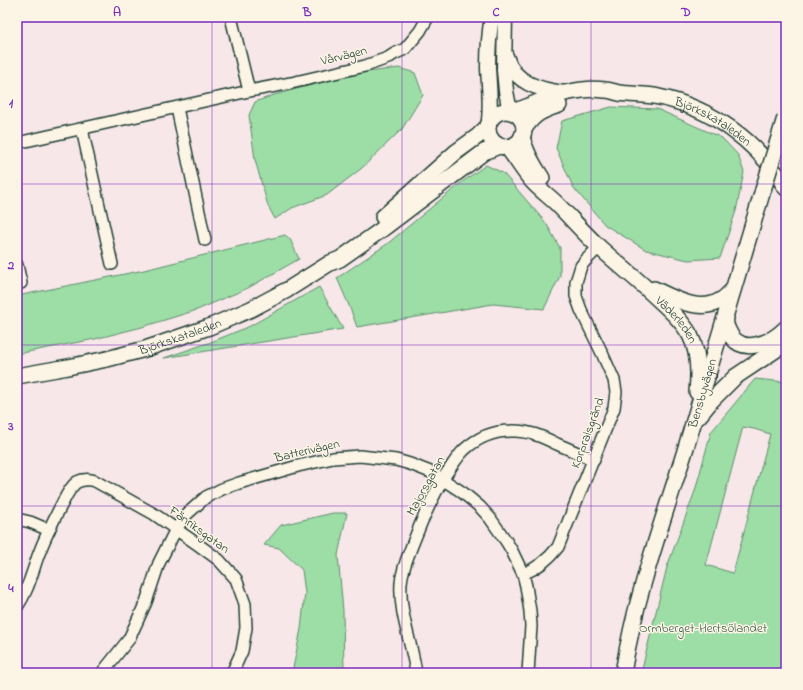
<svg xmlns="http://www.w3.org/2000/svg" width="803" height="690" font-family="'Indie Flower',sans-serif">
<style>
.green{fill:#9ddda6;stroke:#5e8d6d;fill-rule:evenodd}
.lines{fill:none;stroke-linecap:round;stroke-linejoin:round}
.minor-casing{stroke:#1f3d34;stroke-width:14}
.tertiary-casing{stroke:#1f3d34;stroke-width:17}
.secondary-casing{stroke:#1f3d34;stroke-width:18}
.minor{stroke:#fcf5e5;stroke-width:11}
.tertiary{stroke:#fcf5e5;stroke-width:14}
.secondary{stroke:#fcf5e5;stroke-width:15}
.secondary-bridge-casing{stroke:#1f3d34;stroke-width:18;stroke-linecap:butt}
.secondary-bridge{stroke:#fcf5e5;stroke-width:15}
.grid{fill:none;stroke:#7b2cbf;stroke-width:1;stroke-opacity:0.55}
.labels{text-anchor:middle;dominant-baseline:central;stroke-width:3;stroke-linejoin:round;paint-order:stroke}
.street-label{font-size:13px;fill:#1f3d34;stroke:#fcf5e5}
.park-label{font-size:13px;fill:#385d4b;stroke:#fcf5e5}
.neatline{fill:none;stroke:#7b2cbf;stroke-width:1.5}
.grid-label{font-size:13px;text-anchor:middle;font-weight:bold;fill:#7b2cbf}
</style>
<rect width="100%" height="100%" fill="#f7e7e9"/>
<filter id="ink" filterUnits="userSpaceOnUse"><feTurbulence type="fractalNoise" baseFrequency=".025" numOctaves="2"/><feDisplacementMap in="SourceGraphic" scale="8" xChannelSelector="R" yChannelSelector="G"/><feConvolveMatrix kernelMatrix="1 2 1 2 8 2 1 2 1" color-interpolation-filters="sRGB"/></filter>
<g filter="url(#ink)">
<g class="green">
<path d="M 399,68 L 415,73 L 423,95 L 402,129 L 362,168 L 327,195 L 292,208 L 275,219 L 268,206 L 255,160 L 249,115 L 255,102 L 274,95 L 352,74 Z"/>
<path d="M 611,107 L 657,109 L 722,138 L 738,155 L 744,172 L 736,211 L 720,258 L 688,260 L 646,250 L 605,225 L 573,187 L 556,148 L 562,121 Z"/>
<path d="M 486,165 L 503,173 L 546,223 L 560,248 L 560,276 L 544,309 L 493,304 L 357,327 L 350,308 L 337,278 L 387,244 L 462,182 Z"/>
<path d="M 285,235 L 290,239 L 299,259 L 248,288 L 197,310 L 142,327 L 95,339 L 17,354 L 17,296 L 144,270 Z"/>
<path d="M 319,287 L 343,329 L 164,358 L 211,342 L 250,326 Z"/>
<path d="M 755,379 L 786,382 L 786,673 L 641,673 L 667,567 L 695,491 L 711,432 ZM 743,427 L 754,429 L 770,434 L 733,573 L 706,565 Z"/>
<path d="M 333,513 L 347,513 L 338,555 L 343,611 L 344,673 L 292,673 L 301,629 L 305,593 L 302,570 L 279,548 L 264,545 L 281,525 Z"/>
</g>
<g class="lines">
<defs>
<g id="minor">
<path d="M 231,17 L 249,91"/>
<path d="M 177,108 L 205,240"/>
<path d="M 82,129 L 112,264"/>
<path d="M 17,143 L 249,91 L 291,83 L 365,66 L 388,58 L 394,54 L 405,49 L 420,31 L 428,17"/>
<path d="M 17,265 L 21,283"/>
<path d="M 17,519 L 30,522 L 49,530"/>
<path d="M 523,574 C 538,568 548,560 558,547 L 614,408 L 616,392 L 614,380 L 602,353 L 581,310 L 576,296 L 576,282 L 581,266 L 586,260 L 599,247"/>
<path d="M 17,607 C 28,591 32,573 38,556 C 45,537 54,519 63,502 C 66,496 71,486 77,482 C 83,479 89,479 95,481 L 154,514 L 200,546 L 219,560 L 236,579 L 245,604 L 246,628 L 242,651 L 232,673"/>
<path d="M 102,673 L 129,639 L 146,602 L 159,563 L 176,529 L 187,514 L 206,497 L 222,489 L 239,483 L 298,466 L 333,458 L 360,456 L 396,460 L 410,464 L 433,473 L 462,492 L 480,507 L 490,518 L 506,541 L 512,551 L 523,574 L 526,586 L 530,611 L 531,626 L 528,673"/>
<path d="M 416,673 C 412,643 399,614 401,583 C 402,569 408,556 413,543 C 422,519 433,496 446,474 C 452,466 457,457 464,450 C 477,438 494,431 511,431 C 528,430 543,437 557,444 C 569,449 582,455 594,460"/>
</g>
<g id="tertiary">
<path d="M 505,17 L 504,70 L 506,91 L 510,112"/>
<path d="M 506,56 C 513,83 540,90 564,93"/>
<path d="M 489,121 C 491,103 489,86 488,68 C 488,51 489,33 492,17"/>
</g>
<g id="secondary">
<circle cx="506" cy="129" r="18"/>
<path id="s1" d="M 511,112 C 530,108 546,96 565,93 C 578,90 592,88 605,90 C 610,90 614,92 619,93 C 633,95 646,94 659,97 C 712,108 758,142 786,188"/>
<path d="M 524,129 C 534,114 542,110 559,105"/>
<path d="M 522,136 C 525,152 533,165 542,178"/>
<path id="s2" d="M 507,147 C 516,158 523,171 532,181 C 540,190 549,196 557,204 C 571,218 584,233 599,247 C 619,265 639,281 658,299 C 670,310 682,321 690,335 C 699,352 699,373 697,392"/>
<path d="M 383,217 L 456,152 L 478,136 L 488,126"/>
<path d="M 654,289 C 673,298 700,314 721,300 C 725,298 729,293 733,290"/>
<path d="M 726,318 C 725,322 726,326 728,330 C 739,358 771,343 786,328"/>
<path id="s3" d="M 17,376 L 68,367 L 107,359 L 145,349 L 209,327 L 251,309 L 287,290 L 330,263 L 340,259 L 381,230 L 484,152 L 499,146"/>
<path d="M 698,417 L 711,401 L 735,377 L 786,343"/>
<path id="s4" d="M 623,673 C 635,598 661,526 684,454 C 711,366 736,278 763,190"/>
</g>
</defs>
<use href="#minor" class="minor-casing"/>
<use href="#tertiary" class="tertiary-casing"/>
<use href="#secondary" class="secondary-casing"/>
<use href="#minor" class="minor"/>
<use href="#tertiary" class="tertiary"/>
<use href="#secondary" class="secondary"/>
<defs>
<path id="secondary-bridge" d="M 763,190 L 785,118"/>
</defs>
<use href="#secondary-bridge" class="secondary-bridge-casing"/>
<use href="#secondary-bridge" class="secondary-bridge"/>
</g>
</g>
<path class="grid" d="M 212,17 L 212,673M 402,17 L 402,673M 591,17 L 591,673M 17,184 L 786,184M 17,345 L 786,345M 17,506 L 786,506"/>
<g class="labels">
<g class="street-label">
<text transform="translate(344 56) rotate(-14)">Vårvägen</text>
<text stroke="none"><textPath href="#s1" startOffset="212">Björkskataleden</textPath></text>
<text stroke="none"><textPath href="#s2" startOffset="243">Väderleden</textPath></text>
<text stroke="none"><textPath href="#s3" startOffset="168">Björkskataleden</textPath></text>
<text stroke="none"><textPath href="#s4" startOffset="291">Bensbyvägen</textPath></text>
<text transform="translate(588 433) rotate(-70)">Korpralsgränd</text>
<text transform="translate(307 451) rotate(-13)">Batterivägen</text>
<text transform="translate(426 486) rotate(-61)">Majorsgatan</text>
<text transform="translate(199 530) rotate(36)">Fänriksgatan</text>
</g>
<g class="park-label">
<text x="703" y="628">Ormberget-Hertsölandet</text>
</g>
</g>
<rect width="803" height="690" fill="none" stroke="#fcf5e5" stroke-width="44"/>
<rect x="22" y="22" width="759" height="646" class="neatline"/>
<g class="grid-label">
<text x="117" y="16">A</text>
<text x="307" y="16">B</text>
<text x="496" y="16">C</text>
<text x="686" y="16">D</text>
<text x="11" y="107">1</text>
<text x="11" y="269">2</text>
<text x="11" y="430">3</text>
<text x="11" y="592">4</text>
</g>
</svg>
